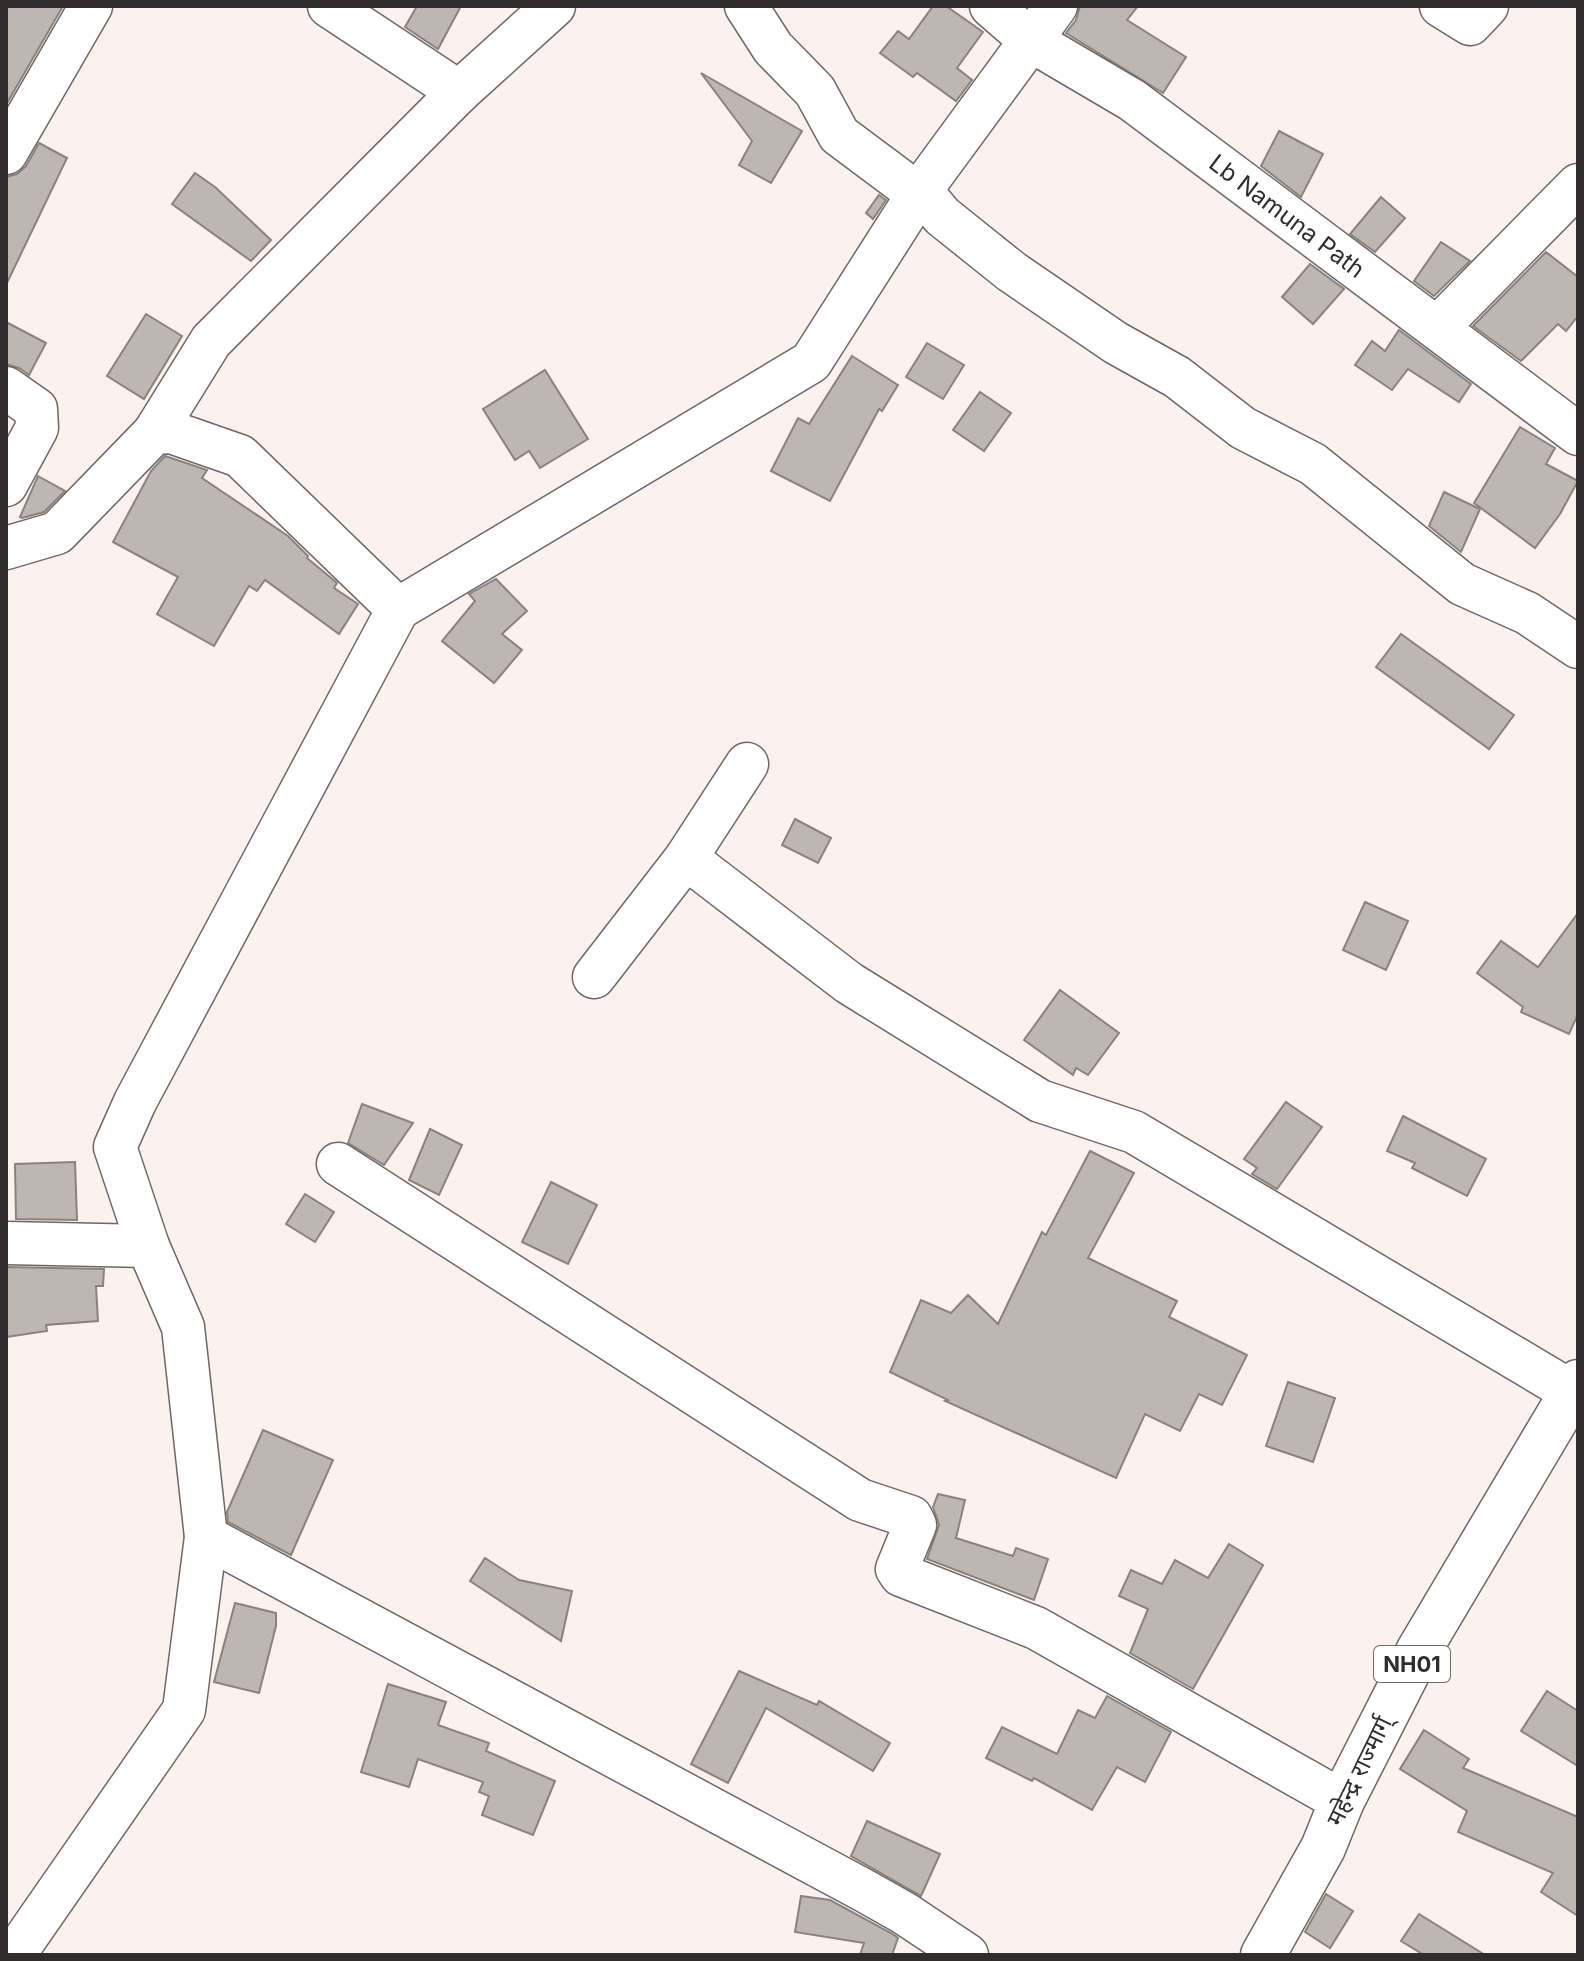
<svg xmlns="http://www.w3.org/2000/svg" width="1584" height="1961" font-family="Inter,'Noto Sans Devanagari',sans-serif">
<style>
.building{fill:#beb6b3;stroke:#8a827f;stroke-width:2}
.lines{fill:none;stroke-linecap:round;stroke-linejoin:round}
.street-casing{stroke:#6e6764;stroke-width:45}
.highway-casing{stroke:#6e6764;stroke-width:47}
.street{stroke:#fff;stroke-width:42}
.highway{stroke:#fff;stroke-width:44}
.labels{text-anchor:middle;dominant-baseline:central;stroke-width:6;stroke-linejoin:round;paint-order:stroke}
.shield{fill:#fff;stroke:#6e6c6b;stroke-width:2}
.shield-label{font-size:22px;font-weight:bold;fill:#302d2c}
.street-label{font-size:24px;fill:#302d2c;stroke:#fff}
</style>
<rect width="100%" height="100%" fill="#fbf2ef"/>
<g class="building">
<path d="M 6,6 L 63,6 L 6,105 Z"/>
<path d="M 417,6 L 461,6 L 438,49 L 405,27 Z"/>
<path d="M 933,6 L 946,6 L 983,32 L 957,68 L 972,80 L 956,101 L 917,73 L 913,77 L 880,53 L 898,31 L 909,39 Z"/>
<path d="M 1080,6 L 1138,6 L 1127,20 L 1186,57 L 1163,93 L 1066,33 L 1076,20 Z"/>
<path d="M 701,73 L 802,131 L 771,183 L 739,165 L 752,141 Z"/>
<path d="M 1279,131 L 1323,154 L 1301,197 L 1261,166 Z"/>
<path d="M 39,143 L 67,158 L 6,285 L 6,177 L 17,174 L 26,166 Z"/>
<path d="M 195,173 L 215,187 L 271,240 L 251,261 L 172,204 Z"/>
<path d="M 879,195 L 886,200 L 873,219 L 866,213 Z"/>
<path d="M 1381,197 L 1405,218 L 1375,252 L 1350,234 Z"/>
<path d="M 1441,242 L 1470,261 L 1434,296 L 1414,281 Z"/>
<path d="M 1546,252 L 1578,277 L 1578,316 L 1566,331 L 1558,324 L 1521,361 L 1473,326 Z"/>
<path d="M 1310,264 L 1344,289 L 1313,324 L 1282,297 Z"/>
<path d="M 146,314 L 182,336 L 144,399 L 107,376 Z"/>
<path d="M 6,322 L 46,343 L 29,375 L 19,368 L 6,364 Z"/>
<path d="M 1399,330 L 1471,384 L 1459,402 L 1408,369 L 1392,390 L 1355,365 L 1372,341 L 1385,351 Z"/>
<path d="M 927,343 L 964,365 L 943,399 L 906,377 Z"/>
<path d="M 852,356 L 898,385 L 882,411 L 879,409 L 830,501 L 771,471 L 798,418 L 809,424 Z"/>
<path d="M 545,370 L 588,439 L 540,468 L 529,451 L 515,460 L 483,409 Z"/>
<path d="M 980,392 L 1011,413 L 984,451 L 953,430 Z"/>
<path d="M 1520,427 L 1555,448 L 1546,464 L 1578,481 L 1560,514 L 1535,548 L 1474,503 Z"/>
<path d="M 165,456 L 207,470 L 202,478 L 288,536 L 308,556 L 307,558 L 337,583 L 334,588 L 358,604 L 339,634 L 265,580 L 257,591 L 249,586 L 214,646 L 157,614 L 178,577 L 113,542 L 151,471 Z"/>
<path d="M 38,476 L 65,491 L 44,512 L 22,518 L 20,517 Z"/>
<path d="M 1444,492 L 1480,509 L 1461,552 L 1429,526 Z"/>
<path d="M 496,579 L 527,611 L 502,634 L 522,650 L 494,683 L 442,641 L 475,601 L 469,594 Z"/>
<path d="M 1401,634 L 1514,715 L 1489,749 L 1376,667 Z"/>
<path d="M 795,819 L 831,838 L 818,863 L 782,845 Z"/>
<path d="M 1365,902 L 1408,921 L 1386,970 L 1343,950 Z"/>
<path d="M 1578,913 L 1578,1014 L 1569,1034 L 1521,1012 L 1523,1007 L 1477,973 L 1501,941 L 1538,967 Z"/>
<path d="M 1060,990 L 1119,1033 L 1088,1075 L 1076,1068 L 1073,1075 L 1024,1040 Z"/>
<path d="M 1286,1102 L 1322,1127 L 1277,1189 L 1252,1174 L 1257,1168 L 1244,1159 Z"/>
<path d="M 362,1104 L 413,1123 L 384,1165 L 348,1143 Z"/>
<path d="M 1403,1116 L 1486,1159 L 1467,1196 L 1412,1168 L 1415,1163 L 1387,1151 Z"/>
<path d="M 430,1129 L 462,1145 L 439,1195 L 409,1180 Z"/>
<path d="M 1090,1151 L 1134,1173 L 1088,1258 L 1177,1301 L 1169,1317 L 1247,1355 L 1222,1405 L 1199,1394 L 1180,1431 L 1145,1414 L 1116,1478 L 945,1401 L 948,1400 L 890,1372 L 921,1300 L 951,1313 L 968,1295 L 998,1324 L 1042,1232 L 1046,1235 Z"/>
<path d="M 75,1162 L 77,1220 L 16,1219 L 15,1164 Z"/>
<path d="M 551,1182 L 597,1205 L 568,1264 L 522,1242 Z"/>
<path d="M 305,1194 L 334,1212 L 315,1242 L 286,1224 Z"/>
<path d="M 6,1267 L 104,1269 L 103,1286 L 96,1286 L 98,1321 L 46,1325 L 47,1331 L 6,1337 Z"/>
<path d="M 1288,1382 L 1335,1398 L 1313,1462 L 1266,1446 Z"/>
<path d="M 263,1430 L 333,1460 L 291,1555 L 228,1522 L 227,1512 Z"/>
<path d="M 938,1494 L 965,1500 L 956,1538 L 1013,1556 L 1016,1548 L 1048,1559 L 1034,1600 L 927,1559 L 939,1525 L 933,1507 Z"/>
<path d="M 1229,1544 L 1263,1565 L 1193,1689 L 1130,1653 L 1148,1609 L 1119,1596 L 1131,1570 L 1162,1584 L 1175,1560 L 1208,1578 Z"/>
<path d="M 485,1558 L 519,1580 L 572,1591 L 561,1641 L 470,1581 Z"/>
<path d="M 235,1603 L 276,1613 L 276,1626 L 259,1693 L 214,1682 Z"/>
<path d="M 739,1671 L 817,1705 L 819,1701 L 890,1743 L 873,1771 L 766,1708 L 728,1783 L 691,1764 Z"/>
<path d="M 388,1684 L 446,1702 L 438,1725 L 489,1743 L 486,1751 L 555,1781 L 533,1835 L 482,1815 L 489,1796 L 479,1792 L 483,1782 L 418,1759 L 409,1787 L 361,1772 Z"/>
<path d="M 1547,1691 L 1578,1711 L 1578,1766 L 1521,1731 Z"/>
<path d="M 1107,1696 L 1171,1732 L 1145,1782 L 1117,1767 L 1092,1810 L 1034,1778 L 1032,1781 L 986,1758 L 1002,1727 L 1057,1754 L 1078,1710 L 1095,1718 Z"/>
<path d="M 1424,1730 L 1469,1759 L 1463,1768 L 1578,1817 L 1578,1916 L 1541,1892 L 1553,1873 L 1458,1832 L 1467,1811 L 1400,1769 Z"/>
<path d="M 867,1821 L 940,1854 L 921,1896 L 851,1856 Z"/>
<path d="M 1326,1894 L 1353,1911 L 1330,1948 L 1305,1932 Z"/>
<path d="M 801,1896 L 830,1900 L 891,1933 L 898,1938 L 892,1955 L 860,1955 L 864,1943 L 795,1932 Z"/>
<path d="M 1419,1914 L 1485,1955 L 1424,1955 L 1401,1941 Z"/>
</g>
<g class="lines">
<defs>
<g id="street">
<path d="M 329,6 L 459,92"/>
<path d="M 746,6 L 773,48 L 815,91 L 839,135 L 918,194 L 928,199 L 942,216 L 1012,272 L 1116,343 L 1177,377 L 1243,428 L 1313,464 L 1462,584 L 1527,613 L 1578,647"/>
<path d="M 991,6 L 1030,40 L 1132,100 L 1578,434"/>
<path d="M 1441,6 L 1470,24 L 1487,6"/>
<path d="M 6,153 L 91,6"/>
<path d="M 1437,328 L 1578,185"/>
<path d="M 6,388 L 36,409 L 37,428 L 6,485"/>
<path d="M 154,433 L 211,341 L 459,92 L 554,6"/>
<path d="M 6,548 L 57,533 L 154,433 L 171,432 L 240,456 L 398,609"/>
<path d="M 747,764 L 686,858 L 849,983 L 1040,1101 L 1134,1132 L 1572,1392"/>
<path d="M 594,977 L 686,858"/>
<path d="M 338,1164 L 860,1500 L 911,1517 L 915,1525 L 897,1569 L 901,1575 L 1036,1628 L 1342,1801"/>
<path d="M 6,1243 L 148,1246"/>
<path d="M 206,1537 L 865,1891 L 904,1913 L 967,1955"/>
<path d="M 14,1955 L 184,1710 L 206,1537 L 183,1327 L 148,1246 L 115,1147 L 135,1102 L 398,609 L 811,362 L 918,194 L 1056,6"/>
</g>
<path id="highway" d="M 1263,1955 L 1323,1848 L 1342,1801 L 1419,1650 L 1578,1382"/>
</defs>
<use href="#street" class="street-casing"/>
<use href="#highway" class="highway-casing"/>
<use href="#street" class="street"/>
<use href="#highway" class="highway"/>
</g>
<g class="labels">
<rect class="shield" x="1374" y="1646" width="76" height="36" rx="6"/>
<g class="shield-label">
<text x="1412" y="1664">NH01</text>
</g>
<g class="street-label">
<text transform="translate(1287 216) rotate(37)">Lb Namuna Path</text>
<text transform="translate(1359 1771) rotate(-64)">महेन्द्र राज्मार्ग्</text>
</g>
</g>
<rect width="1584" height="1961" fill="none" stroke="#302d2c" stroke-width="16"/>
</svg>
